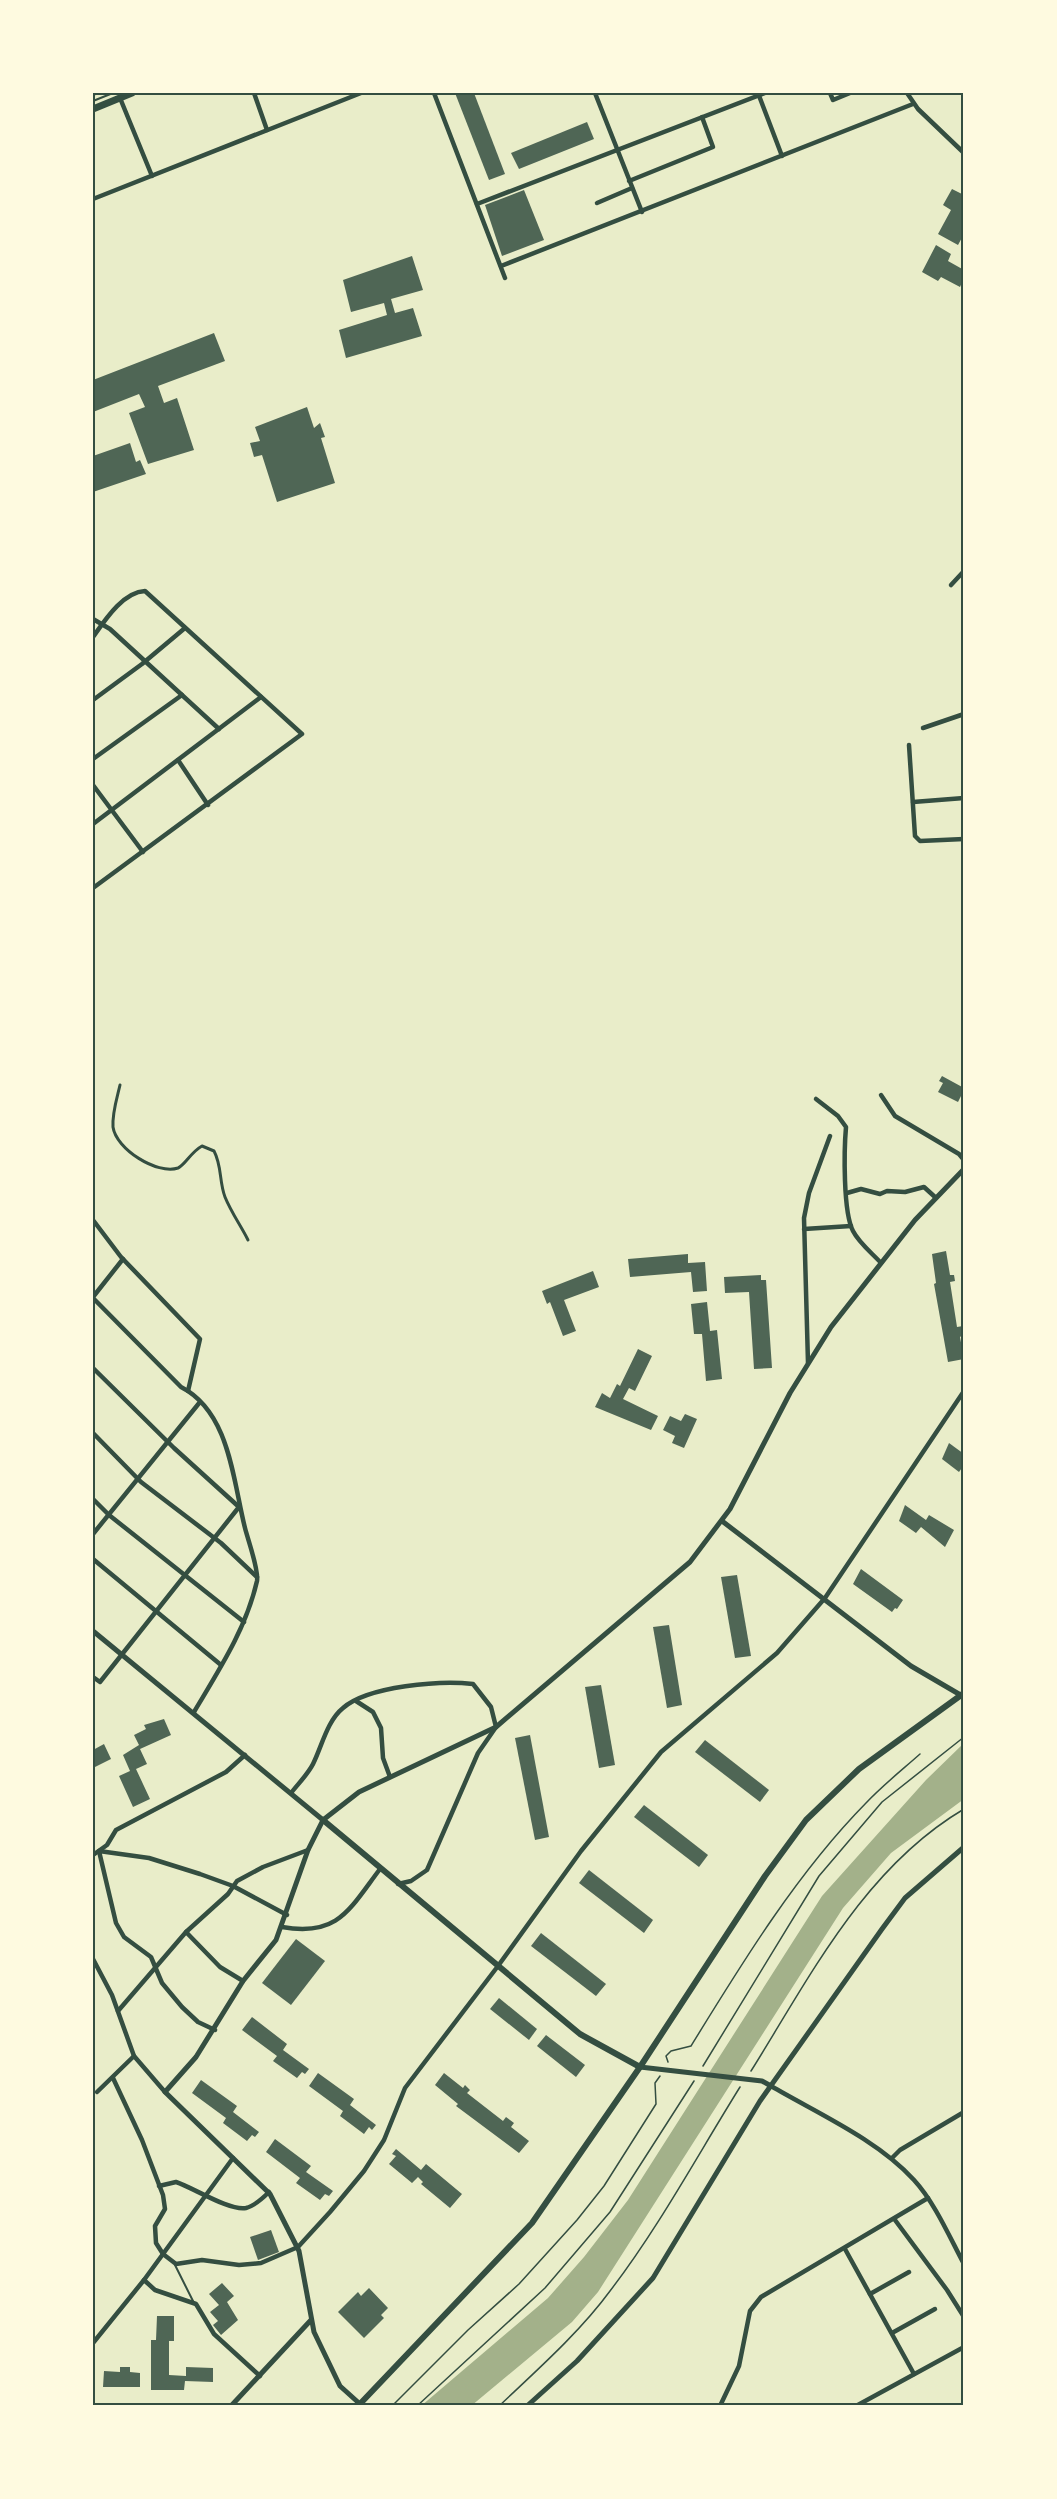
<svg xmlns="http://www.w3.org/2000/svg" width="1057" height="2499" font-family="'Titillium Web',sans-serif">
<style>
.water{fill:#a3b18a}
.building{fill:#4f6655}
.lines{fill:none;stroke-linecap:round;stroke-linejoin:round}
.path{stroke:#344e41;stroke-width:1.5}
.service{stroke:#344e41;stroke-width:2}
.pedestrian{stroke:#344e41;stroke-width:3}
.minor{stroke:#344e41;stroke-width:4.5}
.tertiary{stroke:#344e41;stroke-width:5}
.secondary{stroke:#344e41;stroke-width:6}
.primary{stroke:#344e41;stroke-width:7}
.neatline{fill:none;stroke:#344e41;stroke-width:2}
</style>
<rect width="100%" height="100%" fill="#e9edc9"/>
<path class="water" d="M 964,1743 L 964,1799 L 891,1853 L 843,1908 L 598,2292 L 572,2322 L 471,2406 L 421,2406 L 548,2298 L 584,2257 L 628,2200 L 822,1896 L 926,1780 Z"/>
<g class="building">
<path d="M 455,93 L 474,93 L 505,174 L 489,180 Z"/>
<path d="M 587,122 L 594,139 L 519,169 L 511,153 Z"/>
<path d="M 952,189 L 964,195 L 964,234 L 958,245 L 938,234 L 951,210 L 943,205 Z"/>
<path d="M 524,190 L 544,240 L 502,256 L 485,205 Z"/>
<path d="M 936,245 L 951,254 L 948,261 L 964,270 L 964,278 L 960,287 L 941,277 L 938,281 L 922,272 Z"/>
<path d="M 412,256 L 423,290 L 391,299 L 395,313 L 413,308 L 422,336 L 346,358 L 339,330 L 387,315 L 384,303 L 351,312 L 343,280 Z"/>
<path d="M 214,333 L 225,361 L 158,386 L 164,403 L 177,398 L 194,450 L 148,464 L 129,413 L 145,407 L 139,394 L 93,412 L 93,380 Z"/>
<path d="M 307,407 L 314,428 L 320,423 L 325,437 L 321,438 L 335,483 L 277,502 L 262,455 L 254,457 L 250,443 L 260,441 L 255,427 Z"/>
<path d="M 130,443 L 136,462 L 140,460 L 146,474 L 93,492 L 93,456 Z"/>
<path d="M 942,1076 L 964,1088 L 964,1095 L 962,1094 L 958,1102 L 938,1092 L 943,1083 L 939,1081 Z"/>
<path d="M 946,1251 L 950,1275 L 954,1275 L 955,1281 L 950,1282 L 957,1327 L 963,1326 L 964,1334 L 960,1337 L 964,1359 L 948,1362 L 934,1284 L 936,1283 L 932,1254 Z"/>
<path d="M 688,1254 L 688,1263 L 705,1262 L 707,1291 L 693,1292 L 691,1272 L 630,1277 L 628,1259 Z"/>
<path d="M 593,1271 L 599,1287 L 564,1300 L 576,1331 L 563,1336 L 550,1302 L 547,1304 L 542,1291 Z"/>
<path d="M 761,1275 L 761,1280 L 766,1280 L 772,1368 L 754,1369 L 749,1292 L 725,1293 L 724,1277 Z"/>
<path d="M 707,1302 L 710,1331 L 717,1330 L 722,1379 L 706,1381 L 702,1334 L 694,1334 L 691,1304 Z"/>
<path d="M 638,1349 L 652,1356 L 635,1391 L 629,1388 L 623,1399 L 658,1416 L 651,1430 L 595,1407 L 602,1393 L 610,1398 L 617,1384 L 620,1386 Z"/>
<path d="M 685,1414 L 697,1419 L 684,1448 L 672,1443 L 675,1436 L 663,1430 L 670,1416 L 681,1421 Z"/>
<path d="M 949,1443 L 964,1454 L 964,1465 L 959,1472 L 942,1459 Z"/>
<path d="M 905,1505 L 926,1520 L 929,1515 L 954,1530 L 945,1547 L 921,1527 L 916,1533 L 899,1521 Z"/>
<path d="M 861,1569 L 903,1600 L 897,1609 L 895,1608 L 892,1612 L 853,1584 Z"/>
<path d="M 737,1575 L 751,1656 L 735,1658 L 721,1577 Z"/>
<path d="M 669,1625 L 682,1705 L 667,1708 L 653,1627 Z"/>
<path d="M 601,1685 L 615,1765 L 599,1768 L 585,1687 Z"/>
<path d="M 164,1719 L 171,1735 L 140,1749 L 147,1764 L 136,1769 L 150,1799 L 133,1807 L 119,1776 L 130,1771 L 123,1755 L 139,1745 L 134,1735 L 146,1729 L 144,1725 Z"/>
<path d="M 530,1735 L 549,1837 L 535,1840 L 515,1738 Z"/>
<path d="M 705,1740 L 769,1790 L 760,1802 L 695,1752 Z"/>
<path d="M 104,1744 L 111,1759 L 93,1768 L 93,1750 Z"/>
<path d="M 644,1805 L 708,1855 L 699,1867 L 634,1817 Z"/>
<path d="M 589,1870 L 653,1920 L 644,1933 L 579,1883 Z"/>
<path d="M 541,1933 L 606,1984 L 596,1996 L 531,1946 Z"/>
<path d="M 296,1939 L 325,1961 L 291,2005 L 262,1983 Z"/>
<path d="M 499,1998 L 537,2029 L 529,2040 L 490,2009 Z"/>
<path d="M 252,2017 L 287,2044 L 283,2050 L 309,2069 L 305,2074 L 302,2072 L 297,2078 L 273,2061 L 277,2056 L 242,2030 Z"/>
<path d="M 546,2035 L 585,2065 L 576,2077 L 537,2046 Z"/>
<path d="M 318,2073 L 354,2099 L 350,2105 L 376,2125 L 372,2130 L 369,2127 L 364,2134 L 340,2116 L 343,2111 L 309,2086 Z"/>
<path d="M 444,2073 L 463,2088 L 465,2085 L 470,2090 L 467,2093 L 503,2121 L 506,2117 L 514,2123 L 511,2127 L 529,2141 L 519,2153 L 456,2106 L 458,2104 L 435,2085 Z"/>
<path d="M 201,2080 L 237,2106 L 233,2112 L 259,2132 L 255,2137 L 252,2135 L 247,2141 L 223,2123 L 226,2118 L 192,2093 Z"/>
<path d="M 275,2139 L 311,2166 L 306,2172 L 333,2191 L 329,2196 L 325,2194 L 320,2200 L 296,2183 L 300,2178 L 266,2152 Z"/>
<path d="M 396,2149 L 421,2170 L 426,2164 L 462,2194 L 450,2208 L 421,2184 L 423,2182 L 418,2177 L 412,2183 L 389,2164 L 396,2156 L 392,2154 Z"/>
<path d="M 271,2230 L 279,2252 L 258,2260 L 250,2237 Z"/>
<path d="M 222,2283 L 234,2296 L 227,2302 L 238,2320 L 221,2335 L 213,2325 L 218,2321 L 210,2312 L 219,2305 L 209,2294 Z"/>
<path d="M 369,2288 L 388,2308 L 381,2315 L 384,2318 L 364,2338 L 338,2312 L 358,2292 L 361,2296 Z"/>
<path d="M 157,2316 L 174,2316 L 174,2341 L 169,2341 L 169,2375 L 186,2376 L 186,2367 L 213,2368 L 213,2382 L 185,2381 L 184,2390 L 151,2390 L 151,2340 L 156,2340 Z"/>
<path d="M 120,2367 L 130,2367 L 130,2372 L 140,2373 L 140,2387 L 103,2387 L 104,2371 L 120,2372 Z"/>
</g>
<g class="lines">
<g class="path">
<path d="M 668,2062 L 666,2056 L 671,2051 L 691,2046 C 742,1963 797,1873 866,1803 C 883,1785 902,1770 920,1754"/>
<path d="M 703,2066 L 819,1876 L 882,1802 L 964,1737"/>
<path d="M 751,2071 C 810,1977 864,1868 964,1809"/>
<path d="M 392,2406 L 468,2330 L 519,2284 L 577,2220 L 604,2186 L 656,2104 L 655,2083 L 660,2076"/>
<path d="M 417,2406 L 545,2288 L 610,2212 L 694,2081"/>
<path d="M 499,2406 C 536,2371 580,2332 610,2291 C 659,2227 697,2156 740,2087"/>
</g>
<g class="service">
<path d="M 93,95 L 98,93"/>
<path d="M 93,101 L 113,93"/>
<path d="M 175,2265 L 194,2303"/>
</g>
<path class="pedestrian" d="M 120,1085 C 117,1098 112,1113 113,1127 C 116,1149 157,1175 178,1168 C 185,1165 191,1152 202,1146 L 214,1151 C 222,1166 219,1181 225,1197 C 231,1212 241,1226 248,1240"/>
<g class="minor">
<path d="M 254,93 L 267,130"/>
<path d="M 434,93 L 505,278"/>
<path d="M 595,93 L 642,212"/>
<path d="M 758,93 L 782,156"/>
<path d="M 830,93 L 833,100 L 850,93"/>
<path d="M 907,93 L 918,109 L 964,153"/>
<path d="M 120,98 L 152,176"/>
<path d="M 629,181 L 713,147 L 702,117"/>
<path d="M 93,199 L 361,93"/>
<path d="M 597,203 L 632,188"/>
<path d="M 477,204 L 765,93"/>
<path d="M 501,266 L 913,104"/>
<path d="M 951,585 L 964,571"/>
<path d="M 93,619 L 110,629 L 219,729"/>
<path d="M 93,637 C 105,620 123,592 145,591 L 302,734 L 93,888"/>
<path d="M 93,700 L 142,664 L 185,628"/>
<path d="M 923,728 L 964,714"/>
<path d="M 909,745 L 915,836 L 920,841 L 964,839"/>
<path d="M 93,759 L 182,695"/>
<path d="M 178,760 L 208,805"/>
<path d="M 93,785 L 143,852"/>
<path d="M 913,802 L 964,798"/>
<path d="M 93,824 L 261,697"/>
<path d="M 881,1095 L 895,1116 L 959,1154 L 964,1160"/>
<path d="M 816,1099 L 838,1116 L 846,1127 C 844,1150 843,1212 853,1231 C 859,1243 873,1254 881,1263"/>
<path d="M 847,1193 L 861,1189 L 880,1194 L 887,1191 L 905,1192 L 924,1187 L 935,1197"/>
<path d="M 93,1220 L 121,1257 L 200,1339 L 188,1391"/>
<path d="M 804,1229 L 851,1226"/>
<path d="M 93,1297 L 123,1259"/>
<path d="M 93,1298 L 181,1387 C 230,1412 233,1481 245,1528 C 248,1540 259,1570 257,1581 C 246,1629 219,1670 194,1712"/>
<path d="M 808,1363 L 804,1218 L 809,1193 L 830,1136"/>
<path d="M 93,1368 L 174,1448 L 239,1507"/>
<path d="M 93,1433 L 141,1482 L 221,1543 L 257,1577"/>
<path d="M 93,1499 L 109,1515 L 244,1622"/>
<path d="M 93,1534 L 200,1402"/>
<path d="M 93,1559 L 221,1665"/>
<path d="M 93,1677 L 100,1682 L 239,1507"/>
<path d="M 356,1701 L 373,1712 L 381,1728 L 383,1758 L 390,1777"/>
<path d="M 291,1793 C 298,1784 308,1774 313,1764 C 322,1746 327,1721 343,1708 C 368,1686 441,1680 473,1684 L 491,1707 L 496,1727 L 478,1753 L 427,1870 L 411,1881 L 398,1884"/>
<path d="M 93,1855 L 107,1845 L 116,1830 L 226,1772 L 245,1755"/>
<path d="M 282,1927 C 338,1937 349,1910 380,1869"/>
<path d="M 186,1932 L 220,1967 L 243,1981"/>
<path d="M 93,1959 L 112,1995 L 134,2056 L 165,2092"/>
<path d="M 118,2011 L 186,1932 L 228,1894 L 237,1881 L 263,1867 L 308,1850"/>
<path d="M 215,2030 L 198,2022 L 182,2007 L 162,1983 L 151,1957 L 124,1937 L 116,1923 L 99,1851 L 149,1858 L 200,1874 L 233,1886 L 287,1915"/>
<path d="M 113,2078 L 142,2140 L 163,2195 L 165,2209 L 155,2226 L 156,2243 L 163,2254 L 176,2264 L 202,2260 L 239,2265 L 261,2263 L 298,2247 L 330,2212 L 364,2171 L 384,2140 L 405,2088 L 498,1966 L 581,1851 L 661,1752 L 777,1653 L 825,1598 L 964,1391"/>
<path d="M 771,2086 C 817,2113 878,2140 914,2180 C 935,2203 949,2236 964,2264"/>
<path d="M 97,2092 L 134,2056"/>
<path d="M 892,2158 L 900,2150 L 964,2112"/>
<path d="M 159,2186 L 176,2182 C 194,2188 229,2211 246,2208 C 254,2206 263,2198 269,2192"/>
<path d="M 895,2220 L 947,2290 L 964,2317"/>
<path d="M 845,2249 L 914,2374"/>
<path d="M 144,2280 L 155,2290 L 196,2304 L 214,2334 L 260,2376"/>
<path d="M 870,2294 L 909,2272"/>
<path d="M 892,2333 L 935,2309"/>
<path d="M 93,2343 L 144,2280 L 233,2158"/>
<path d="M 720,2406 L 739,2366 L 750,2311 L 761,2297 L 928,2198"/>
<path d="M 856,2406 L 964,2347"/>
</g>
<g class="tertiary">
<path d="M 722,1521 L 911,1666 L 964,1697"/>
<path d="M 93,1631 L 323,1820"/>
<path d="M 640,2067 L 762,2081 L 771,2086"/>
<path d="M 360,2404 L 340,2386 L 314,2332 L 299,2251 L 270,2194 L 165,2092 L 196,2057 L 243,1981 L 276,1940 L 308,1850 L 323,1820 L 359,1792 L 496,1727 L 690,1562 L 730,1509 L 790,1393 L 831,1327 L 915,1220 L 964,1169"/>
<path d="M 231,2406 L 311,2320"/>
<path d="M 527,2406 L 577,2361 L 653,2278 L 760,2101 L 882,1929 L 905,1898 L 964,1847"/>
</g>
<g class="secondary">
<path d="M 323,1820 L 580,2034 L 640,2067"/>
<path d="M 358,2406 L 532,2223 L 640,2067 L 765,1876 L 806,1820 L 859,1769 L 964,1693"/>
</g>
<path class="primary" d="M 93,109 L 132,93"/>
</g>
<rect width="1057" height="2499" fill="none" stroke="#fefae0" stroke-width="189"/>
<rect x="94" y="94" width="868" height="2310" class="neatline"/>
</svg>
